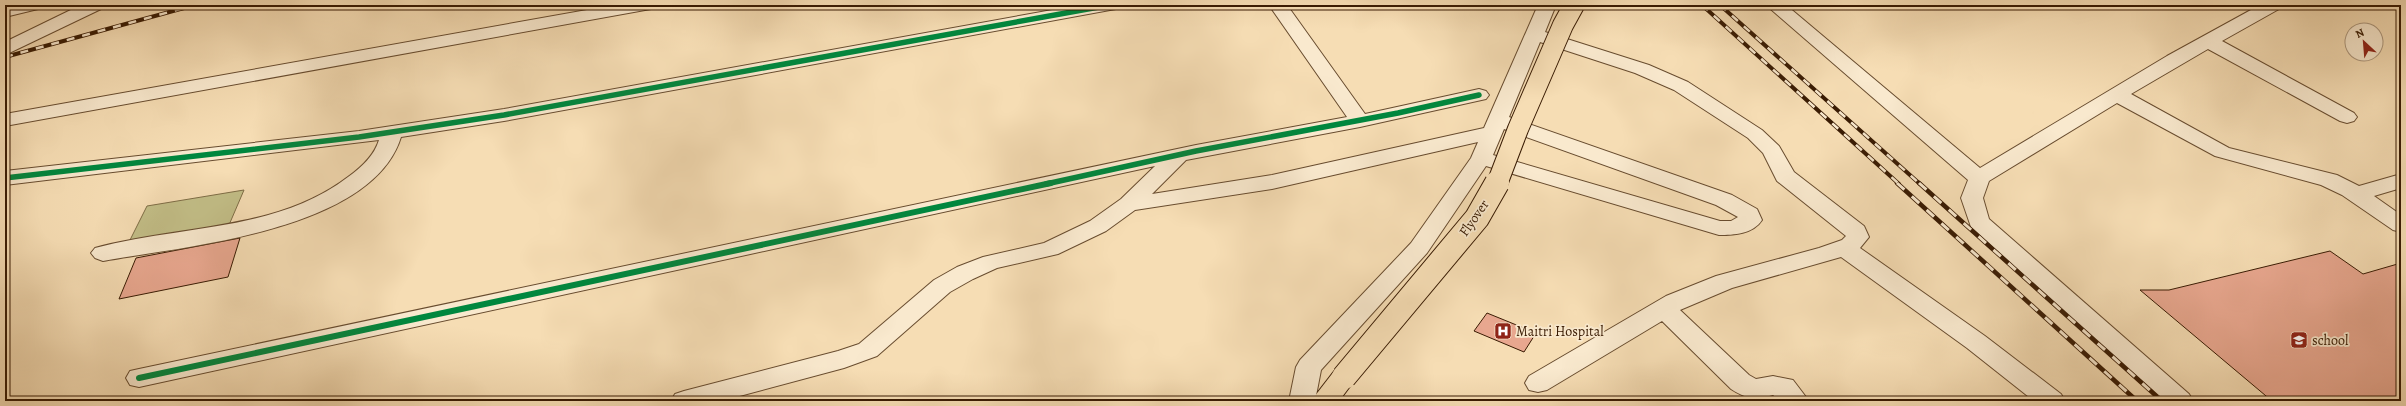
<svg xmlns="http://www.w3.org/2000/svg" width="2406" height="406" font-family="Alegreya,serif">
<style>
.green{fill:#c3bf88;stroke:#7e6d46}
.building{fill:#e8a78f;stroke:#391b03}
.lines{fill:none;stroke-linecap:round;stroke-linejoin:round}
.minor-casing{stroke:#684c2f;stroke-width:2}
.highway-casing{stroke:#391b03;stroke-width:2}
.minor{fill:#f9e9ce;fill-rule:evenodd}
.highway{fill:#f6ddb4;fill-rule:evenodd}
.rail-far1-casing{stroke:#391b03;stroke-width:4}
.rail-casing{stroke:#391b03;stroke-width:4.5}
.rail-far1{stroke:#f9e9ce;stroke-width:2.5;stroke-dasharray:8;stroke-linecap:butt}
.rail{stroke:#f9e9ce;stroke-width:3;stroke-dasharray:10;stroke-linecap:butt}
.highway-bridge-far1-casing{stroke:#391b03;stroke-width:22;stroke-linecap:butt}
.highway-bridge-casing{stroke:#391b03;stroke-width:26;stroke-linecap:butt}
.highway-bridge-far1{stroke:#f6ddb4;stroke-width:20}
.highway-bridge{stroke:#f6ddb4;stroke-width:24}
.cycleway-far1-casing{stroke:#f9e9ce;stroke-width:8}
.cycleway-casing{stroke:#f9e9ce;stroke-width:9}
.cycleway-far1{stroke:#00873e;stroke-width:5.5}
.cycleway{stroke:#00873e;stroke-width:6}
.labels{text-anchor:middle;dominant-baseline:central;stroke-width:3.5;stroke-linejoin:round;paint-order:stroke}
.street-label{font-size:14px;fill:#391b03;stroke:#f9e9ce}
.poi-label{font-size:14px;fill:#391b03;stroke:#f9e9ce;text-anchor:start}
</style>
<rect width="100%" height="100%" fill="#f6ddb4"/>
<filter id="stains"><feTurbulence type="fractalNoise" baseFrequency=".005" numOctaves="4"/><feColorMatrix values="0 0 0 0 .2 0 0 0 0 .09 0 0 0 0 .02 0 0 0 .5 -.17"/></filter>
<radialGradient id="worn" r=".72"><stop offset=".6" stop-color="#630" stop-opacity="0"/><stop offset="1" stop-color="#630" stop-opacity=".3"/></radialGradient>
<path class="green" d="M 244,190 L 229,225 L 129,242 L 147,206 Z"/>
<g class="building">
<path d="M 240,238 L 228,277 L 119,299 L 136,258 Z"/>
<path d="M 2330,251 L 2363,274 L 2401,263 L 2401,401 L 2272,401 L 2140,290 L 2169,290 Z"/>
<path d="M 1487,313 L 1536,333 L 1524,352 L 1474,331 Z"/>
</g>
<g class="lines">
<defs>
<g id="minor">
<path d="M 11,5 L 41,5 L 38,9 L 5,17 L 5,7 Z"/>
<path d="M 81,5 L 104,5 L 101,9 L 5,55 L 5,42 Z"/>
<path d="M 615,5 L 654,5 L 651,9 L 645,10 L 5,126 L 5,114 Z"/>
<path d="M 1080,5 L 1119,5 L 1116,9 L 1110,10 L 504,121 L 401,137 C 372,231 186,246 103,261 L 95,258 L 91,253 L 95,248 C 179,225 276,232 348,177 C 362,167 374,156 379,140 L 5,185 L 5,171 L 359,131 L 504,109 Z"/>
<path d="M 1269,5 L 1287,5 L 1365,114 L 1479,89 L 1486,91 L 1489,95 L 1486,99 L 1360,127 L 1186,160 L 1152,194 L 1272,175 L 1484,128 L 1538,5 L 1556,5 L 1545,32 L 1649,65 L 1688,82 L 1762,130 L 1779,146 L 1794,172 L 1864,226 L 1869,237 L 1860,248 L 1985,336 L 2061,394 L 2065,401 L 2034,401 L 1967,348 L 1841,257 L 1732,288 L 1680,310 L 1749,375 L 1756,379 L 1773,376 L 1793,380 L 1809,401 L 1781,401 L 1773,395 C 1756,400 1746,399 1731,389 L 1662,321 L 1547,390 L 1538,392 L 1529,390 L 1525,383 L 1529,376 L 1666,296 L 1716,276 L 1819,248 L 1842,240 L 1846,236 L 1777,181 L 1763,153 L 1748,138 L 1674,90 L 1635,73 L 1540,42 L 1509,117 L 1732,195 L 1757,209 L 1762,220 C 1753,234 1734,235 1719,235 L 1486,166 L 1427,253 L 1321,370 L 1315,401 L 1289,401 L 1296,367 L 1300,360 L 1411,243 L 1471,158 L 1478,142 L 1272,189 L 1135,210 L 1106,231 L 1058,254 L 997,268 L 973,279 L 950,292 L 877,356 L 844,368 L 721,401 L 671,401 L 675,394 L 684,391 L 838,351 L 859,344 L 934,280 L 957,267 L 983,257 L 1044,243 L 1090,221 L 1121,199 L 1155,166 L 139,387 L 130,385 L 126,378 L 130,371 L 139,369 L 1196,145 L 1347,117 ZM 1504,129 L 1716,205 L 1738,217 L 1731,221 L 1720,221 L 1493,155 Z"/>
<path d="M 1766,5 L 1786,5 L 1980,168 L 2167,56 L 2260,5 L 2282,5 L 2279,9 L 2222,41 L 2354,113 L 2357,117 L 2354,121 L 2347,123 L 2340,121 L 2208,49 L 2131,94 L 2229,148 L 2337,175 L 2359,186 L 2401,174 L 2401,188 L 2374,196 L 2401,215 L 2401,232 L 2393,230 L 2342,195 L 2321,185 L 2215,156 L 2117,103 L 1989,181 L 1983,198 L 1989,219 L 2189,394 L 2193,401 L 2163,401 L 1971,227 L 1961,198 L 1968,180 Z"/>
</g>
<path id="highway" d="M 1344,368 L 1353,370 L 1357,377 L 1339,401 L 1311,401 L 1335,370 Z"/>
</defs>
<use href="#minor" class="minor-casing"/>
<use href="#highway" class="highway-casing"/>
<use href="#minor" class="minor"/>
<use href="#highway" class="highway"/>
<defs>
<g id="rail-far1">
<path d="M 1702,5 L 1899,184"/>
<path d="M 1720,5 L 1920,184"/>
<path d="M 5,57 L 195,5"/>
</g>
<g id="rail">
<path d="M 1897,183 L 2137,401"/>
<path d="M 1919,183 L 2162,401"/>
</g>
</defs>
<use href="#rail-far1" class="rail-far1-casing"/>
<use href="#rail" class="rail-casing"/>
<use href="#rail-far1" class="rail-far1"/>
<use href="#rail" class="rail"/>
<defs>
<path id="highway-bridge-far1" d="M 1497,184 L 1518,129 L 1563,25 L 1574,5"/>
<path id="highway-bridge" d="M 1344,377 L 1477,218 L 1497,183"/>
</defs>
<use href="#highway-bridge-far1" class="highway-bridge-far1-casing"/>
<use href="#highway-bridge" class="highway-bridge-casing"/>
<use href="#highway-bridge-far1" class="highway-bridge-far1"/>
<use href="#highway-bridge" class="highway-bridge"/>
<defs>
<g id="cycleway-far1">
<path d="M 5,178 L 359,137 L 504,115 L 1110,5"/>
<path d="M 1046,184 L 1196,151 L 1398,113 L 1479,95"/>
</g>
<path id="cycleway" d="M 139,378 L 1051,183"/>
</defs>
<use href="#cycleway-far1" class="cycleway-far1-casing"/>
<use href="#cycleway" class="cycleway-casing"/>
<use href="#cycleway-far1" class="cycleway-far1"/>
<use href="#cycleway" class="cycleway"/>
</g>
<defs>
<symbol id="hospital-square" viewBox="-11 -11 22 22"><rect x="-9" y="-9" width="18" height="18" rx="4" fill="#8f2418" stroke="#f9e9ce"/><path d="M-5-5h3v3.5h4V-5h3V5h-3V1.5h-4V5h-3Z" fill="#fff"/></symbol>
<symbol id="university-square" viewBox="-11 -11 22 22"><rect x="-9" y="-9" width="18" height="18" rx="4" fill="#8f2418" stroke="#f9e9ce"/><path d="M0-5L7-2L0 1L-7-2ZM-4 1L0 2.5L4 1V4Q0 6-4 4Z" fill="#fff"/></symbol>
</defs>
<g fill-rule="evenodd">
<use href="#hospital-square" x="1493" y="321" width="20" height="20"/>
<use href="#university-square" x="2289" y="330" width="20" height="20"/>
</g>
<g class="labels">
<g class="street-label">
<text transform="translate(1474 218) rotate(-55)">Flyover</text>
</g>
<g class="poi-label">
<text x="1516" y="331">Maitri Hospital</text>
<text x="2312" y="340">school</text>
</g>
</g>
<rect width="2406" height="406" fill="none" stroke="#f6ddb4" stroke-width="20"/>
<rect x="6" y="6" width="2394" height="394" fill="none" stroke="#391b03" stroke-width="2"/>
<rect x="10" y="10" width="2386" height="386" fill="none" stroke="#391b03"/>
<g transform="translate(2364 42) rotate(334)"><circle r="19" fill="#f9e9ce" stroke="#ac977d"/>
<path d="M0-3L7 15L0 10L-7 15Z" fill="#8f2418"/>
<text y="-6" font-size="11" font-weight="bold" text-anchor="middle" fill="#391b03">N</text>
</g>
<rect width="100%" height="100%" filter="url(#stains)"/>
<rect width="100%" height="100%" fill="url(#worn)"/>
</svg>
